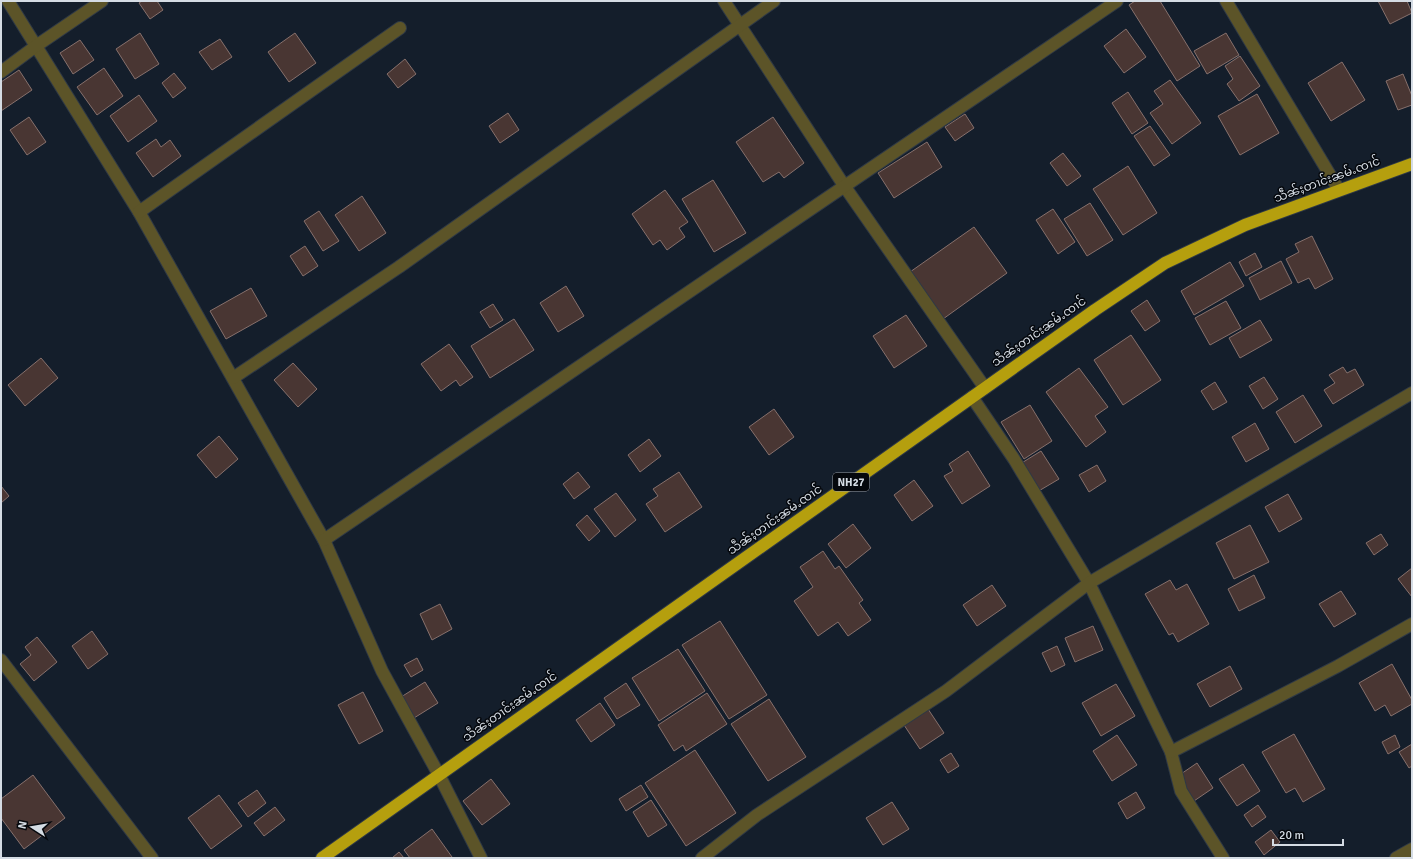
<svg xmlns="http://www.w3.org/2000/svg" width="1413" height="859" font-family="Signika,'Noto Sans Myanmar',sans-serif">
<style>
.building{fill:#493633;stroke:#86706c}
.lines{fill:none;stroke-linecap:round;stroke-linejoin:round}
.street-casing{stroke:#2f3945;stroke-width:14}
.highway-casing{stroke:#2f3945;stroke-width:14}
.street{stroke:#5c5428;stroke-width:12}
.highway{stroke:#b59f0e;stroke-width:12}
.labels{text-anchor:middle;dominant-baseline:central;stroke-width:3;stroke-linejoin:round;paint-order:stroke}
.shield{fill:#05080d;stroke:#979ca4;stroke-width:1}
.shield-label{font-size:11px;font-weight:bold;fill:#d5dce4}
.street-label{font-size:12px;fill:#d5dce4;stroke:#05080d}
</style>
<rect width="100%" height="100%" fill="#141e2b"/>
<g class="building">
<path d="M 142,1 L 157,1 L 163,10 L 150,19 L 139,3 Z"/>
<path d="M 1135,1 L 1160,1 L 1200,66 L 1177,81 L 1129,5 Z"/>
<path d="M 1378,1 L 1407,1 L 1412,13 L 1390,24 Z"/>
<path d="M 1126,29 L 1146,57 L 1124,73 L 1104,46 Z"/>
<path d="M 140,33 L 159,64 L 135,79 L 116,49 Z"/>
<path d="M 295,33 L 316,63 L 289,82 L 268,52 Z"/>
<path d="M 1226,33 L 1239,55 L 1207,74 L 1194,51 Z"/>
<path d="M 220,39 L 232,57 L 212,70 L 199,52 Z"/>
<path d="M 80,40 L 94,60 L 73,74 L 60,53 Z"/>
<path d="M 1240,56 L 1260,86 L 1239,101 L 1227,84 L 1233,79 L 1225,66 Z"/>
<path d="M 405,59 L 416,74 L 398,88 L 387,74 Z"/>
<path d="M 1342,62 L 1365,100 L 1331,121 L 1308,83 Z"/>
<path d="M 104,68 L 123,96 L 97,115 L 77,87 Z"/>
<path d="M 19,70 L 32,90 L 1,111 L 1,82 Z"/>
<path d="M 174,73 L 186,88 L 173,98 L 162,83 Z"/>
<path d="M 1403,74 L 1412,96 L 1412,105 L 1398,110 L 1386,81 Z"/>
<path d="M 1170,80 L 1201,123 L 1172,144 L 1150,113 L 1163,104 L 1154,91 Z"/>
<path d="M 1128,92 L 1148,123 L 1132,134 L 1112,103 Z"/>
<path d="M 1257,94 L 1279,133 L 1240,155 L 1218,116 Z"/>
<path d="M 139,95 L 157,121 L 128,142 L 110,116 Z"/>
<path d="M 508,113 L 519,130 L 500,143 L 489,126 Z"/>
<path d="M 965,114 L 974,128 L 955,141 L 945,127 Z"/>
<path d="M 29,117 L 46,142 L 27,155 L 10,130 Z"/>
<path d="M 773,117 L 804,163 L 784,178 L 779,172 L 763,182 L 736,142 Z"/>
<path d="M 1150,126 L 1170,155 L 1154,166 L 1134,136 Z"/>
<path d="M 156,139 L 161,147 L 170,140 L 181,156 L 153,177 L 136,153 Z"/>
<path d="M 927,142 L 942,167 L 894,198 L 878,173 Z"/>
<path d="M 1063,153 L 1081,176 L 1067,186 L 1050,163 Z"/>
<path d="M 1128,166 L 1157,213 L 1123,235 L 1093,189 Z"/>
<path d="M 713,180 L 746,233 L 714,252 L 682,199 Z"/>
<path d="M 665,190 L 688,222 L 679,228 L 685,237 L 667,250 L 660,240 L 653,245 L 632,214 Z"/>
<path d="M 362,196 L 386,233 L 359,251 L 335,215 Z"/>
<path d="M 1090,203 L 1113,240 L 1087,256 L 1064,219 Z"/>
<path d="M 1053,209 L 1075,242 L 1058,254 L 1036,220 Z"/>
<path d="M 319,211 L 339,241 L 323,251 L 304,221 Z"/>
<path d="M 974,227 L 1007,273 L 943,319 L 910,272 Z"/>
<path d="M 1312,236 L 1333,279 L 1315,289 L 1309,278 L 1298,283 L 1286,259 L 1299,252 L 1295,244 Z"/>
<path d="M 305,246 L 318,266 L 303,276 L 290,256 Z"/>
<path d="M 1255,253 L 1262,267 L 1246,276 L 1239,262 Z"/>
<path d="M 1281,261 L 1292,283 L 1260,300 L 1249,278 Z"/>
<path d="M 1230,262 L 1244,286 L 1194,315 L 1181,291 Z"/>
<path d="M 566,286 L 584,316 L 558,332 L 540,303 Z"/>
<path d="M 251,288 L 267,316 L 226,339 L 210,311 Z"/>
<path d="M 1147,300 L 1160,321 L 1145,331 L 1131,311 Z"/>
<path d="M 1226,301 L 1241,328 L 1210,345 L 1195,318 Z"/>
<path d="M 493,304 L 503,320 L 490,328 L 480,312 Z"/>
<path d="M 906,315 L 927,346 L 894,368 L 873,336 Z"/>
<path d="M 514,319 L 534,350 L 490,378 L 471,346 Z"/>
<path d="M 1260,320 L 1272,340 L 1240,358 L 1229,338 Z"/>
<path d="M 1131,335 L 1161,380 L 1123,405 L 1094,360 Z"/>
<path d="M 449,344 L 473,377 L 460,386 L 456,380 L 441,391 L 421,364 Z"/>
<path d="M 41,358 L 58,378 L 25,406 L 8,385 Z"/>
<path d="M 293,363 L 317,389 L 298,407 L 274,380 Z"/>
<path d="M 1343,367 L 1347,373 L 1355,369 L 1364,385 L 1333,404 L 1324,390 L 1335,383 L 1329,375 Z"/>
<path d="M 1079,368 L 1108,407 L 1095,416 L 1106,432 L 1086,447 L 1046,392 Z"/>
<path d="M 1264,377 L 1278,399 L 1263,409 L 1249,386 Z"/>
<path d="M 1215,382 L 1227,402 L 1213,410 L 1201,391 Z"/>
<path d="M 1303,395 L 1322,426 L 1295,443 L 1276,412 Z"/>
<path d="M 1030,405 L 1052,441 L 1024,459 L 1001,422 Z"/>
<path d="M 774,409 L 794,437 L 769,455 L 749,427 Z"/>
<path d="M 1255,423 L 1269,449 L 1246,462 L 1232,437 Z"/>
<path d="M 219,436 L 238,459 L 216,478 L 197,455 Z"/>
<path d="M 649,439 L 661,456 L 640,472 L 628,455 Z"/>
<path d="M 968,451 L 990,486 L 962,504 L 944,476 L 953,471 L 949,464 Z"/>
<path d="M 1041,451 L 1059,479 L 1037,492 L 1020,464 Z"/>
<path d="M 1097,465 L 1106,481 L 1089,492 L 1079,475 Z"/>
<path d="M 578,472 L 590,487 L 574,499 L 563,484 Z"/>
<path d="M 679,472 L 702,507 L 665,532 L 646,504 L 658,496 L 653,489 Z"/>
<path d="M 914,480 L 933,506 L 912,521 L 894,495 Z"/>
<path d="M 1,486 L 9,496 L 1,503 Z"/>
<path d="M 616,493 L 636,520 L 615,537 L 594,509 Z"/>
<path d="M 1288,494 L 1302,519 L 1279,532 L 1265,507 Z"/>
<path d="M 587,515 L 600,531 L 589,541 L 576,525 Z"/>
<path d="M 853,524 L 871,548 L 846,568 L 828,544 Z"/>
<path d="M 1250,525 L 1269,562 L 1234,579 L 1216,543 Z"/>
<path d="M 1381,534 L 1388,545 L 1374,555 L 1366,543 Z"/>
<path d="M 823,551 L 835,569 L 839,566 L 863,600 L 859,603 L 871,620 L 848,636 L 838,622 L 818,636 L 794,601 L 813,587 L 800,567 Z"/>
<path d="M 1412,568 L 1412,597 L 1398,579 Z"/>
<path d="M 1254,575 L 1265,598 L 1239,611 L 1228,589 Z"/>
<path d="M 1170,580 L 1176,590 L 1187,584 L 1209,624 L 1178,642 L 1173,633 L 1169,635 L 1145,594 Z"/>
<path d="M 992,585 L 1006,606 L 977,626 L 963,605 Z"/>
<path d="M 1341,591 L 1356,614 L 1334,627 L 1319,604 Z"/>
<path d="M 440,604 L 452,629 L 432,640 L 420,614 Z"/>
<path d="M 720,621 L 767,695 L 729,719 L 682,645 Z"/>
<path d="M 1093,626 L 1103,650 L 1075,662 L 1065,638 Z"/>
<path d="M 92,631 L 108,654 L 88,669 L 72,646 Z"/>
<path d="M 37,637 L 57,662 L 34,681 L 20,664 L 31,655 L 25,647 Z"/>
<path d="M 1057,646 L 1065,665 L 1051,672 L 1042,653 Z"/>
<path d="M 678,649 L 705,691 L 659,721 L 632,678 Z"/>
<path d="M 417,658 L 423,670 L 411,677 L 404,665 Z"/>
<path d="M 1392,664 L 1412,700 L 1412,704 L 1391,716 L 1385,705 L 1375,711 L 1359,683 Z"/>
<path d="M 1230,666 L 1242,689 L 1210,707 L 1197,684 Z"/>
<path d="M 425,682 L 438,703 L 414,718 L 401,697 Z"/>
<path d="M 626,683 L 640,705 L 617,719 L 604,698 Z"/>
<path d="M 1116,684 L 1135,716 L 1101,736 L 1082,703 Z"/>
<path d="M 363,692 L 383,731 L 359,744 L 338,705 Z"/>
<path d="M 707,693 L 727,724 L 686,751 L 683,745 L 674,751 L 658,725 Z"/>
<path d="M 769,699 L 806,757 L 768,781 L 731,724 Z"/>
<path d="M 600,703 L 615,725 L 591,742 L 576,720 Z"/>
<path d="M 928,709 L 944,733 L 920,749 L 904,725 Z"/>
<path d="M 1294,734 L 1325,789 L 1303,802 L 1295,788 L 1286,793 L 1262,752 Z"/>
<path d="M 1117,735 L 1137,765 L 1112,781 L 1093,751 Z"/>
<path d="M 1395,735 L 1400,747 L 1388,754 L 1382,742 Z"/>
<path d="M 1412,744 L 1412,766 L 1409,768 L 1399,752 Z"/>
<path d="M 695,750 L 736,813 L 686,846 L 645,783 Z"/>
<path d="M 951,753 L 959,766 L 948,773 L 940,760 Z"/>
<path d="M 1197,763 L 1213,788 L 1194,801 L 1178,776 Z"/>
<path d="M 1243,764 L 1260,791 L 1237,806 L 1219,779 Z"/>
<path d="M 33,775 L 65,818 L 24,849 L 1,818 L 1,799 Z"/>
<path d="M 491,779 L 510,804 L 482,825 L 463,801 Z"/>
<path d="M 641,785 L 648,797 L 626,811 L 619,799 Z"/>
<path d="M 257,790 L 266,803 L 248,817 L 238,803 Z"/>
<path d="M 1136,792 L 1145,808 L 1127,819 L 1118,803 Z"/>
<path d="M 219,795 L 242,826 L 211,849 L 188,818 Z"/>
<path d="M 651,800 L 667,825 L 648,837 L 633,812 Z"/>
<path d="M 892,802 L 909,829 L 883,845 L 866,818 Z"/>
<path d="M 1258,805 L 1266,817 L 1252,827 L 1244,815 Z"/>
<path d="M 275,807 L 285,820 L 264,836 L 254,823 Z"/>
<path d="M 432,829 L 452,857 L 450,858 L 410,858 L 404,850 Z"/>
<path d="M 1271,830 L 1280,842 L 1264,855 L 1255,842 Z"/>
<path d="M 399,852 L 404,858 L 392,858 Z"/>
</g>
<g class="lines">
<defs>
<g id="street">
<path d="M 8,1 L 139,212 L 324,540 L 382,671 L 439,775 L 481,858"/>
<path d="M 724,1 L 845,187 L 985,388"/>
<path d="M 1226,1 L 1339,190"/>
<path d="M 1,72 L 36,46 L 102,1"/>
<path d="M 139,212 L 400,28"/>
<path d="M 233,378 L 399,267 L 774,1"/>
<path d="M 972,397 L 1014,459 L 1089,583 L 1171,752 L 1181,791 L 1223,858"/>
<path d="M 324,540 C 588,360 853,181 1117,1"/>
<path d="M 1,660 L 152,858"/>
<path d="M 1171,752 L 1338,666 L 1412,624"/>
<path d="M 702,858 L 757,815 L 946,691 L 1089,583 L 1412,393"/>
<path d="M 1396,858 L 1412,849"/>
</g>
<path id="highway" d="M 322,858 L 1095,310 L 1165,263 L 1245,225 L 1412,164"/>
</defs>
<use href="#street" class="street-casing"/>
<use href="#highway" class="highway-casing"/>
<use href="#street" class="street"/>
<use href="#highway" class="highway"/>
</g>
<g class="labels">
<rect class="shield" x="833" y="473" width="36" height="18" rx="3"/>
<g class="shield-label">
<text x="851" y="482">NH27</text>
</g>
<g class="street-label">
<text transform="translate(1327 180) rotate(-20)">သဵၼ်ႈတၢင်းၼမ်ႉၸၢင်</text>
<text transform="translate(1039 332) rotate(-35)">သဵၼ်ႈတၢင်းၼမ်ႉၸၢင်</text>
<text transform="translate(775 520) rotate(-35)">သဵၼ်ႈတၢင်းၼမ်ႉၸၢင်</text>
<text transform="translate(510 707) rotate(-35)">သဵၼ်ႈတၢင်းၼမ်ႉၸၢင်</text>
</g>
</g>
<rect width="1413" height="859" fill="none" stroke="#d5dce4" stroke-width="4"/>
<g transform="translate(32 827) rotate(282)" stroke="#05080d" stroke-width="3" paint-order="stroke">
<path d="M0-3L7 15L0 10L-7 15Z" fill="#d5dce4"/>
<text y="-6" font-size="11" font-weight="bold" text-anchor="middle" fill="#d5dce4">N</text>
</g>
<path d="M1273 839v6h70v-6" fill="none" stroke="#d5dce4" stroke-width="2"/>
<text x="1279" y="839" font-size="12" fill="#d5dce4" stroke="#05080d" stroke-width="3" paint-order="stroke">20 m</text>
</svg>
